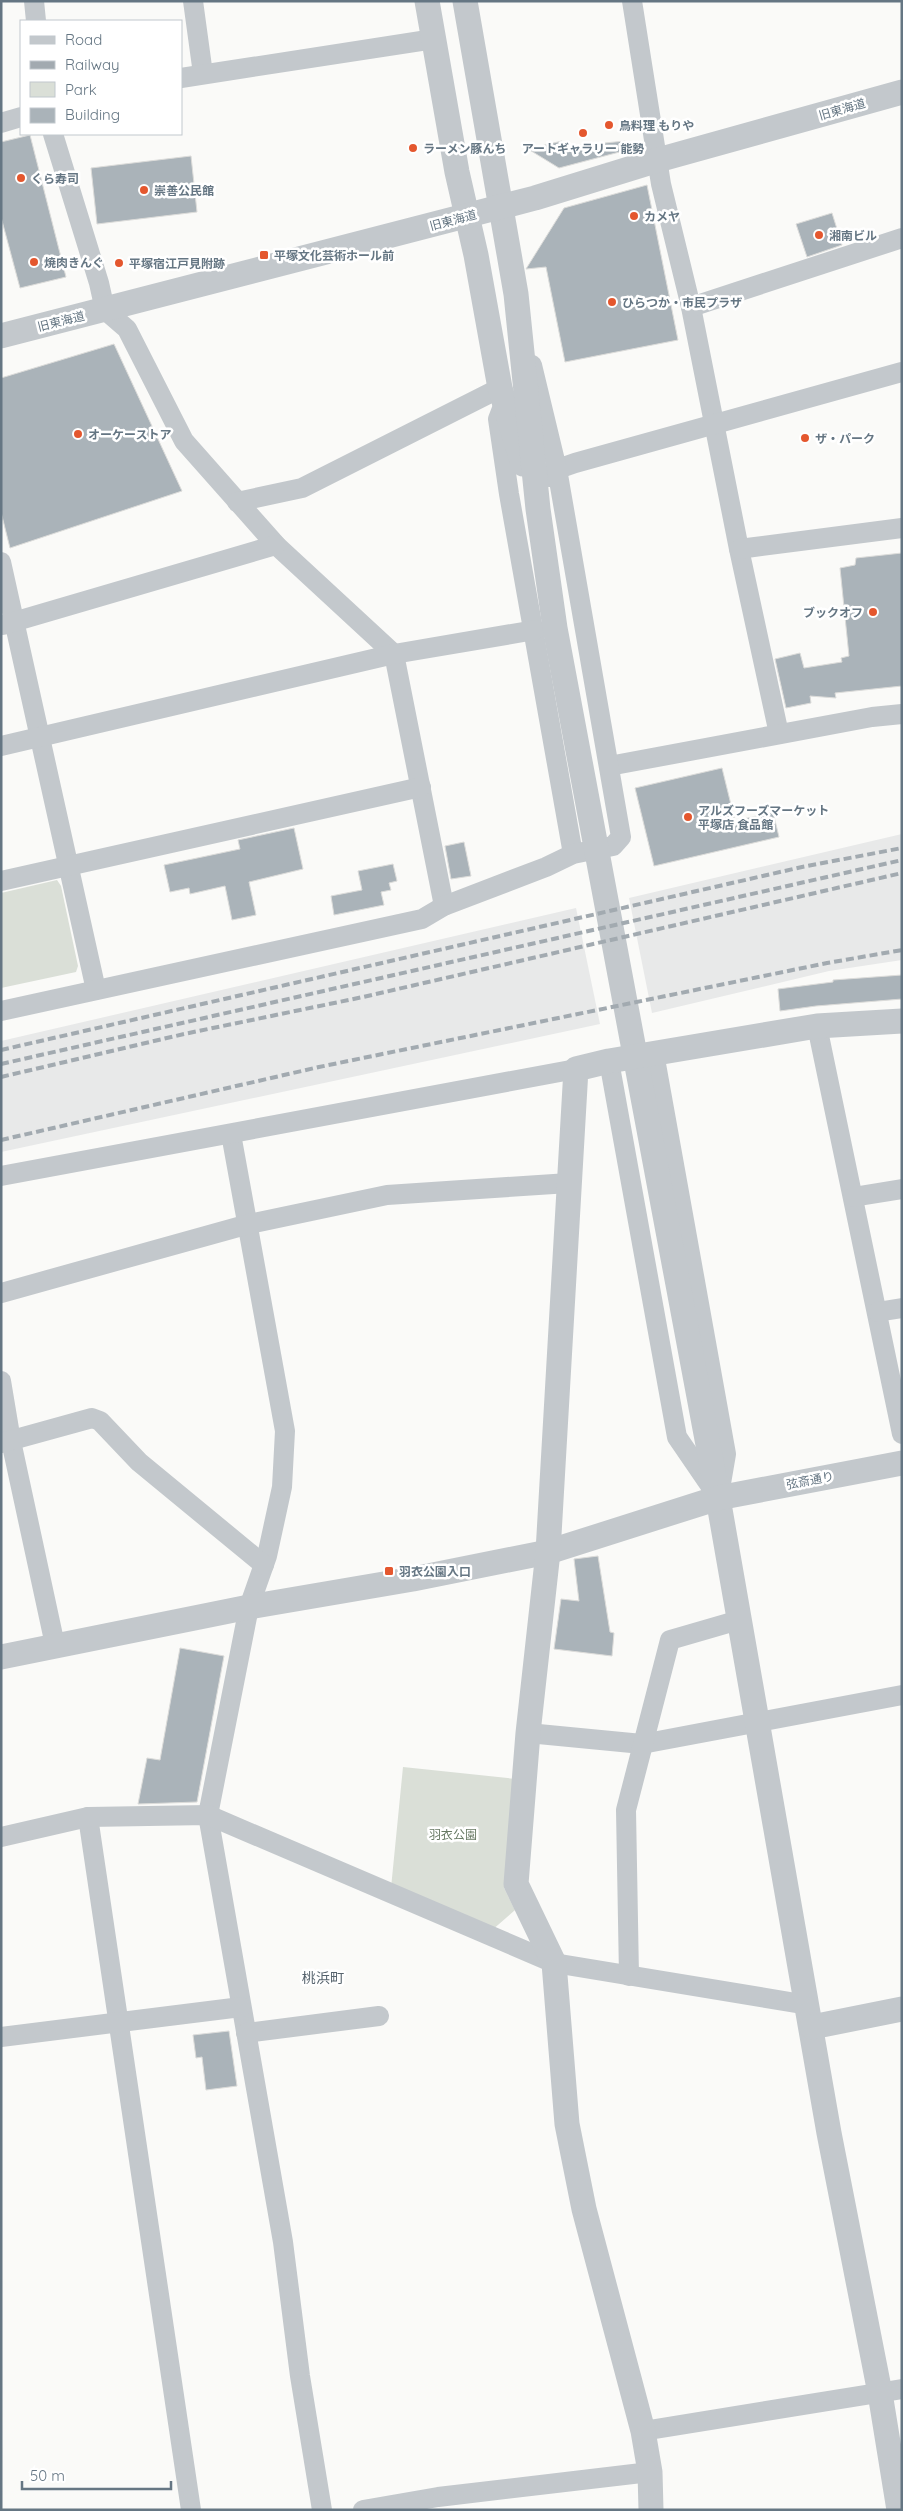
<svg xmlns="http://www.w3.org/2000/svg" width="903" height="2511" font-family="Quicksand,'Noto Sans JP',sans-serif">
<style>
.built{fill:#e8e9e9}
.green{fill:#dadfd7}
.building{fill:#aab3b9;stroke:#dcdcda}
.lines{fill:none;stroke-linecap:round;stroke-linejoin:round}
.minor{stroke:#c3c8cc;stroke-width:20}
.tertiary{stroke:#c3c8cc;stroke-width:25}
.rail{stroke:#a2aab0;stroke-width:4;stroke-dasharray:8 4;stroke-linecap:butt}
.poi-dot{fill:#e4572e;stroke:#fff;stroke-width:2}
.labels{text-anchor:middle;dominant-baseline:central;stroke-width:5;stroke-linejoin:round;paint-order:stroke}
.street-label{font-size:12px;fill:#657683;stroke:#fff}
.poi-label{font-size:12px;font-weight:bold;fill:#657683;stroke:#fff;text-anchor:start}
.park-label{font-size:12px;fill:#687a64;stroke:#fff}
.neighbourhood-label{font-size:14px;fill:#57646e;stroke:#fff}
</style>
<rect width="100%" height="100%" fill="#fafaf8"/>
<g class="built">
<path d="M 902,834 L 902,960 L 829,971 L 652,1013 L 629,898 Z"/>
<path d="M 576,908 L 600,1024 L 1,1152 L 1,1041 Z"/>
</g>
<g class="green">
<path d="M 57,880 L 61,886 L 78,966 L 76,972 L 1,988 L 1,893 Z"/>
<path d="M 403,1767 L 516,1779 L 504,1888 L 515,1910 L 491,1931 L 391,1888 Z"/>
</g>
<g class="building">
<path d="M 30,135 L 66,277 L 20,288 L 1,217 L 1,142 Z"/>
<path d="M 562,141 L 564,147 L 625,141 L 627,150 L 559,168 L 528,149 Z"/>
<path d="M 191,156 L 197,212 L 97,224 L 91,168 Z"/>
<path d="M 647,185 L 678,340 L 565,362 L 546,267 L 526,269 L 564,208 Z"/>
<path d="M 832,213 L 842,245 L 807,257 L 796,224 Z"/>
<path d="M 114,344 L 182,491 L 10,548 L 1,512 L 1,378 Z"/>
<path d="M 902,553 L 902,686 L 835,693 L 836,698 L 810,696 L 811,703 L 786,708 L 775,659 L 800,653 L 804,668 L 842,662 L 841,658 L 849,656 L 840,568 L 855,565 L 856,558 Z"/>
<path d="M 722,768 L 735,821 L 773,812 L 779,837 L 654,866 L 635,788 Z"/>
<path d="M 294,828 L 303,869 L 249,882 L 256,915 L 232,920 L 225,886 L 190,894 L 189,888 L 170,892 L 164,865 L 240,849 L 238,840 Z"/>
<path d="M 464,842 L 471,876 L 451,879 L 445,846 Z"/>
<path d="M 393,864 L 397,881 L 389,883 L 391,890 L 381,892 L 384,905 L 334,915 L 331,896 L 362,890 L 358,871 Z"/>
<path d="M 902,975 L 902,999 L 816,1006 L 780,1011 L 778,989 L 833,982 L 833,980 Z"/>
<path d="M 598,1556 L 610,1632 L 614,1633 L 612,1656 L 554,1649 L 561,1599 L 579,1601 L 574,1559 Z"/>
<path d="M 180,1648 L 224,1656 L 197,1802 L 138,1804 L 147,1758 L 160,1760 Z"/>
<path d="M 229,2031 L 237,2086 L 206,2090 L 202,2057 L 196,2058 L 193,2035 Z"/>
</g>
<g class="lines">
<g class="minor">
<path d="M 34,1 L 36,21"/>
<path d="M 193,1 L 203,74"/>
<path d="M 632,1 L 661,184 L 691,307 L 739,549 L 779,734"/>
<path d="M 181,78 L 434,39"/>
<path d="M 1,123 L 21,117"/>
<path d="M 53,134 L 99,283 L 105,310 L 127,329 L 184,441 L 276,545 L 394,654 L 444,906"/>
<path d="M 691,307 L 902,238"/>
<path d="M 503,406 L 498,419 L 509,494 L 573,854"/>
<path d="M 549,477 L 552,471 L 575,463 L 902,372"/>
<path d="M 237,502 L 302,488 L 500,388"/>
<path d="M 739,549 L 902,528"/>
<path d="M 1,562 L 96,990"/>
<path d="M 3,625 L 276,545"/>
<path d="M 1,746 L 394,654 L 535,630"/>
<path d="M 609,766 L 872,717 L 902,714"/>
<path d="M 1,881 L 421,787"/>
<path d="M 1,1011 L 422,919 L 444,906 L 546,867 L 573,854 L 613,846 L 621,837 L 557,469 L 532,365"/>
<path d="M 817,1026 L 902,1434"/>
<path d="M 654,1053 L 726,1454 L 720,1489"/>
<path d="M 609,1061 L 677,1437 L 716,1494"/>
<path d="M 231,1134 L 285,1431 L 282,1487 L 267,1556 L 249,1607 L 208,1815 L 283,2242 L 300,2376 L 322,2510"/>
<path d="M 1,1176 L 576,1069"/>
<path d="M 853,1197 L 902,1189"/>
<path d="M 1,1293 L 249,1224 L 387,1195 L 569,1183"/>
<path d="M 877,1312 L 902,1308"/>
<path d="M 1,1381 L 11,1441 L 55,1645"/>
<path d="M 1,1443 L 92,1418 L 100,1421 L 139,1462 L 264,1565"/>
<path d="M 528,1733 L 642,1744 L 902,1695"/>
<path d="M 88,1817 L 191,2510"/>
<path d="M 1,1837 L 88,1817 L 208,1815 L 554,1963 L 808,2005"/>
<path d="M 629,1976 L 626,1810 L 670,1640 L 739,1620"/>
<path d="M 246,2033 L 379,2016"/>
<path d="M 1,2037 L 241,2007"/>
<path d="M 643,2431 L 902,2389"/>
<path d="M 363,2510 L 438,2497 L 650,2472"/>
</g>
<g class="tertiary">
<path d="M 427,1 L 457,172 L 476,255 L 500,388 L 523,464"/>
<path d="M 465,1 L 516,294 L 538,509 L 555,628 L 718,1498 L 829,2133 L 880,2393 L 899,2510"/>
<path d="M 1,336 L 535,198 L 658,160 L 902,92"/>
<path d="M 1,1657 L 249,1607 L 413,1579 L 548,1552 L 718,1498 L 902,1463"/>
<path d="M 812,2027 L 902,2009"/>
<path d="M 651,2510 L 650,2472 L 643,2431 L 584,2209 L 567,2124 L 554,1963 L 516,1884 L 528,1733 L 548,1552 L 576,1069 L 609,1061 L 817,1026 L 902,1021"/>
</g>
<g class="rail">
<path d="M 1,1050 L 802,867 L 902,848"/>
<path d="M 1,1064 L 902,860"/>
<path d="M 1,1077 L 184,1034 L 363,997 L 902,873"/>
<path d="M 1,1140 L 319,1067 L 827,963 L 902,950"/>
</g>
</g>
<g class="poi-dot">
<circle cx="609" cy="125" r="5"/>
<circle cx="583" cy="133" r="5"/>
<circle cx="413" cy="148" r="5"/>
<circle cx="21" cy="178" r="5"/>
<circle cx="144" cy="190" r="5"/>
<circle cx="634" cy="216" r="5"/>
<circle cx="819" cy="235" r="5"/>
<rect x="259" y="250" width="10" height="10" rx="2.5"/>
<circle cx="34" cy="262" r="5"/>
<circle cx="119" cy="263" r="5"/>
<circle cx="612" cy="302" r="5"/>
<circle cx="78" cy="434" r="5"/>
<circle cx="805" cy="438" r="5"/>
<circle cx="873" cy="612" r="5"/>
<circle cx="688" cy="817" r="5"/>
<rect x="384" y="1566" width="10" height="10" rx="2.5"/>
</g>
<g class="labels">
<g class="street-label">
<text transform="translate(842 109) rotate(-16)">旧東海道</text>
<text transform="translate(453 220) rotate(-15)">旧東海道</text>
<text transform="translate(61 321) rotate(-14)">旧東海道</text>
<text transform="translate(810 1480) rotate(-11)">弦斎通り</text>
</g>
<g class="poi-label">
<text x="619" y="125">鳥料理 もりや</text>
<text x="423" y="148">ラーメン豚んち</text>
<text x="583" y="148" text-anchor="middle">アートギャラリー 能勢</text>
<text x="31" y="178">くら寿司</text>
<text x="154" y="190">崇善公民館</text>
<text x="644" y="216">カメヤ</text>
<text x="829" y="235">湘南ビル</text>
<text x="274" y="255">平塚文化芸術ホール前</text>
<text x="44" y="262">焼肉きんぐ</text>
<text x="129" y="263">平塚宿江戸見附跡</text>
<text x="622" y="302">ひらつか・市民プラザ</text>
<text x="88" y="434">オーケーストア</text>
<text x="815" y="438">ザ・パーク</text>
<text x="863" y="612" text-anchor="end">ブックオフ</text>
<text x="698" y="810">アルズフーズマーケット<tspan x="698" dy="14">平塚店 食品館</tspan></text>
<text x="399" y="1571">羽衣公園入口</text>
</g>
<g class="park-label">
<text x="453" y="1834">羽衣公園</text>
</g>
<g class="neighbourhood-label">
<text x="323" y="1978">桃浜町</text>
</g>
</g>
<rect width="903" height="2511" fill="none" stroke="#657683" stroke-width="5"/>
<rect x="20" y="20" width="162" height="115" fill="#ffffff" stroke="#c1c8cd"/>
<rect x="30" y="36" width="25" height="8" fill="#c3c8cc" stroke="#c1c8cd"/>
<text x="65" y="45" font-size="15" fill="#657683">Road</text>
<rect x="30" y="61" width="25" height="8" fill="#a2aab0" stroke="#c1c8cd"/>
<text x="65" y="70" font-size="15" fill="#657683">Railway</text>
<rect x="30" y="82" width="25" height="15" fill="#dadfd7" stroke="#c1c8cd"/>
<text x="65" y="95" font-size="15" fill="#657683">Park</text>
<rect x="30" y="108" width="25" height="15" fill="#aab3b9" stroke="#c1c8cd"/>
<text x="65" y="120" font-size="15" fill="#657683">Building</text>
<path d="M22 2481v8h149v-8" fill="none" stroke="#657683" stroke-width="2.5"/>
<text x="30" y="2481" font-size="15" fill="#657683" stroke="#ffffff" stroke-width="4" paint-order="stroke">50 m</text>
</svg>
